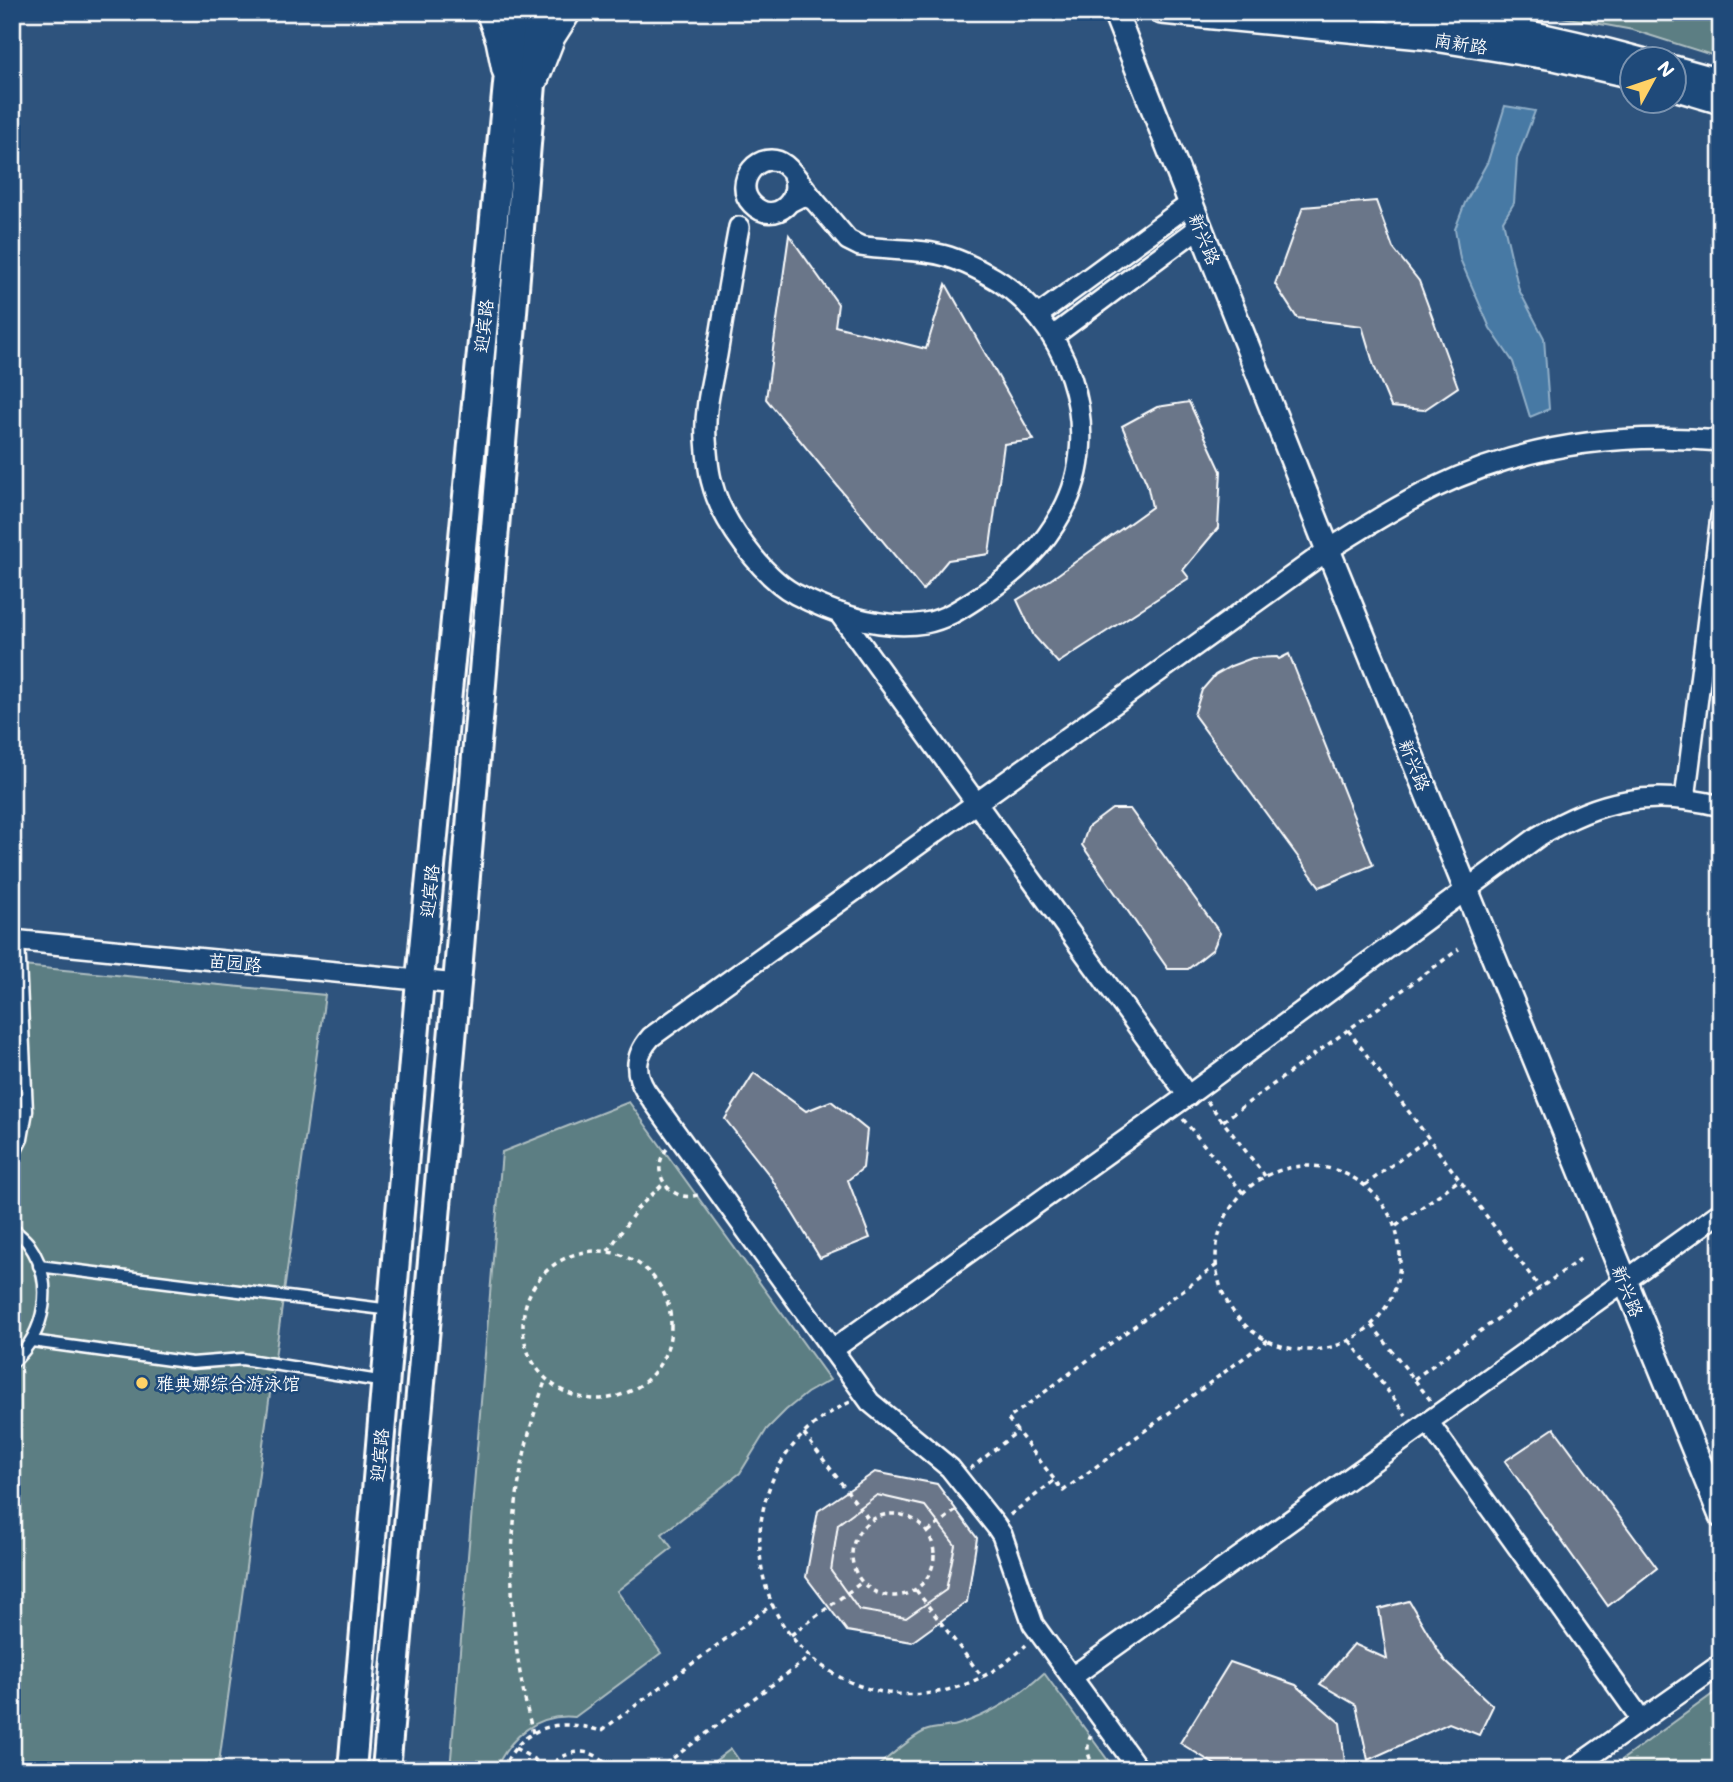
<svg xmlns="http://www.w3.org/2000/svg" width="1733" height="1782" font-family="Mali,'LXGW WenKai TC',sans-serif">
<style>
.green{fill:#5c7e83;stroke:#aebec1;stroke-width:2}
.water{fill:#4779a4;stroke:#91afc8;stroke-width:2}
.building{fill:#6a7689;stroke:#fff;stroke-width:2}
.lines{fill:none;stroke-linecap:round;stroke-linejoin:round}
.service-casing{stroke:#fff;stroke-width:15}
.minor-casing{stroke:#fff;stroke-width:24}
.tertiary-casing{stroke:#fff;stroke-width:28}
.secondary-casing{stroke:#fff;stroke-width:32}
.path{stroke:#fff;stroke-width:3.5;stroke-dasharray:5 5;stroke-linecap:butt}
.service{stroke:#1f4a7a;stroke-width:10}
.minor{stroke:#1f4a7a;stroke-width:19}
.tertiary{stroke:#1f4a7a;stroke-width:23}
.secondary{stroke:#1f4a7a;stroke-width:26}
.poi-dot{fill:#ffd166;stroke:#1f4a7a;stroke-width:2.5}
.labels{text-anchor:middle;dominant-baseline:central;stroke-width:5;stroke-linejoin:round;paint-order:stroke}
.street-label{font-size:18px;fill:#fff;stroke:#1f4a7a}
.poi-label{font-size:18px;fill:#fff;stroke:#1f4a7a;text-anchor:start}
</style>
<rect width="100%" height="100%" fill="#2e537d"/>
<filter id="ink" filterUnits="userSpaceOnUse"><feTurbulence type="fractalNoise" baseFrequency=".0143" numOctaves="2"/><feDisplacementMap in="SourceGraphic" scale="14" xChannelSelector="R" yChannelSelector="G"/><feConvolveMatrix kernelMatrix="1 2 1 2 8 2 1 2 1" color-interpolation-filters="sRGB"/></filter>
<g filter="url(#ink)">
<g class="green">
<path d="M 1535,12 L 1721,12 L 1721,58 L 1633,30 Z"/>
<path d="M 12,965 L 325,995 L 218,1770 L 12,1770 Z"/>
<path d="M 629,1102 L 830,1380 L 807,1393 L 786,1410 L 767,1429 L 740,1473 L 662,1534 L 672,1548 L 617,1591 L 661,1653 L 575,1717 C 537,1713 510,1737 495,1770 L 450,1770 L 502,1152 Z"/>
<path d="M 1044,1673 L 1115,1770 L 873,1770 C 887,1759 911,1737 925,1731 C 934,1727 947,1728 957,1725 C 992,1714 1018,1697 1044,1673 Z"/>
<path d="M 1721,1688 L 1721,1770 L 1608,1770 Z"/>
<path d="M 731,1749 L 746,1770 L 703,1770 Z"/>
</g>
<path class="water" d="M 1505,106 L 1535,111 L 1517,159 L 1514,203 L 1503,221 L 1519,290 L 1544,338 L 1549,409 L 1530,417 L 1513,362 L 1490,328 L 1460,259 L 1455,229 L 1465,203 L 1488,161 Z"/>
<g class="building">
<path d="M 1376,201 L 1393,248 L 1419,281 L 1458,387 L 1424,410 L 1391,407 L 1374,366 L 1362,326 L 1297,318 L 1275,284 L 1303,207 Z"/>
<path d="M 789,235 L 838,304 L 835,326 L 926,349 L 946,284 L 1034,440 L 1004,444 L 989,554 L 948,560 L 923,590 L 766,399 Z"/>
<path d="M 1189,402 L 1221,471 L 1218,528 L 1183,570 L 1189,578 L 1058,663 L 1034,636 L 1017,600 L 1050,580 L 1152,507 L 1147,484 L 1122,426 L 1157,407 Z"/>
<path d="M 1289,654 L 1373,865 L 1320,887 L 1194,715 L 1202,690 L 1215,675 L 1231,666 L 1252,658 L 1277,657 L 1279,659 Z"/>
<path d="M 1112,809 L 1130,809 L 1220,933 L 1213,949 L 1188,969 L 1168,969 L 1082,845 L 1088,827 Z"/>
<path d="M 754,1073 L 806,1111 L 831,1101 L 867,1130 L 863,1168 L 848,1180 L 870,1238 L 820,1258 L 770,1176 L 725,1119 Z"/>
<path d="M 1554,1428 L 1657,1568 L 1608,1606 L 1505,1461 Z"/>
<path d="M 875,1472 L 937,1484 L 977,1538 L 967,1602 L 912,1642 L 847,1631 L 806,1577 L 818,1511 Z"/>
<path d="M 877,1495 L 925,1506 L 955,1545 L 946,1590 L 906,1618 L 859,1610 L 831,1571 L 838,1524 Z"/>
<path d="M 1409,1601 L 1444,1660 L 1493,1706 L 1479,1735 L 1449,1723 L 1368,1760 L 1356,1705 L 1320,1684 L 1354,1644 L 1387,1659 L 1379,1609 Z"/>
<path d="M 1230,1662 L 1296,1685 L 1340,1723 L 1346,1770 L 1224,1770 L 1180,1743 Z"/>
</g>
<g class="lines">
<defs>
<g id="service">
<path d="M 1704,651 L 1721,656"/>
<path d="M 12,1159 L 22,1139 L 27,1111 L 19,941"/>
<path d="M 12,1228 C 17,1233 24,1238 28,1243 C 56,1282 46,1333 12,1363"/>
<path d="M 39,1266 L 391,1310"/>
<path d="M 32,1341 L 192,1363 L 242,1359 L 385,1382"/>
</g>
<g id="minor">
<path d="M 790,202 L 802,196 L 813,199 C 804,188 796,174 785,165 C 761,147 731,182 752,204 C 774,227 806,199 791,171"/>
<path d="M 739,227 C 731,269 724,312 717,355 C 712,381 704,411 706,439 C 707,453 708,470 712,483 C 721,520 762,576 795,594 C 834,614 881,630 925,623 C 948,619 966,605 985,593 C 1018,571 1043,547 1062,512 C 1107,430 1067,315 985,273 C 974,267 961,261 949,257 C 922,248 888,251 860,246 L 848,240 L 813,199"/>
<path d="M 1037,316 L 1191,203"/>
<path d="M 1053,336 L 1201,226"/>
<path d="M 839,613 L 1188,1096"/>
<path d="M 1685,799 L 1721,516"/>
<path d="M 12,940 L 457,984"/>
<path d="M 832,1350 L 1197,1089 L 1539,836 C 1600,799 1651,789 1721,806"/>
<path d="M 1429,1423 L 1641,1719"/>
<path d="M 1072,1677 L 1721,1212"/>
<path d="M 1139,1770 L 1033,1624 L 1002,1535 L 996,1526 L 950,1468 L 870,1402 L 645,1090 C 633,1070 636,1054 651,1037 L 1328,550 C 1363,528 1397,506 1434,488 C 1525,444 1621,432 1721,441"/>
<path d="M 1571,1770 L 1721,1664"/>
</g>
<g id="tertiary">
<path d="M 488,12 L 498,40 L 504,70"/>
<path d="M 1115,12 L 1328,550 L 1721,1516"/>
<path d="M 1162,12 L 1422,37 L 1554,58 L 1632,76"/>
<path d="M 1395,12 C 1478,20 1561,38 1642,60"/>
<path d="M 1674,68 L 1721,81"/>
<path d="M 537,78 L 553,37 L 569,12"/>
<path d="M 1674,88 L 1721,102"/>
</g>
<g id="secondary">
<path d="M 352,1770 L 420,980 L 514,12"/>
<path d="M 386,1770 L 457,984 L 538,12"/>
</g>
</defs>
<use href="#service" class="service-casing"/>
<use href="#minor" class="minor-casing"/>
<use href="#tertiary" class="tertiary-casing"/>
<use href="#secondary" class="secondary-casing"/>
<g class="path">
<path d="M 1348,1030 L 1540,1288"/>
<path d="M 1207,1101 L 1265,1176"/>
<path d="M 1183,1119 L 1243,1193"/>
<path d="M 1223,1121 L 1459,949"/>
<path d="M 667,1149 C 647,1172 672,1206 700,1194"/>
<circle cx="1308" cy="1258" r="92"/>
<path d="M 1365,1185 L 1429,1138"/>
<path d="M 1396,1226 L 1459,1180"/>
<path d="M 608,1251 L 637,1209 L 664,1183"/>
<circle cx="597" cy="1325" r="74"/>
<path d="M 1217,1265 L 1008,1419 L 1063,1491 L 1268,1340"/>
<path d="M 1372,1325 L 1431,1401"/>
<path d="M 1350,1341 L 1406,1415"/>
<path d="M 1414,1379 L 1583,1257"/>
<path d="M 850,1402 C 836,1409 822,1417 810,1428 C 751,1479 743,1575 791,1636 C 853,1713 958,1712 1026,1645"/>
<path d="M 804,1434 L 870,1521"/>
<path d="M 970,1469 L 1018,1431"/>
<circle cx="893" cy="1555" r="41"/>
<path d="M 1010,1515 L 1055,1480"/>
<path d="M 928,1532 L 959,1508"/>
<path d="M 916,1590 L 983,1678"/>
<path d="M 791,1635 L 862,1582"/>
<path d="M 533,1733 C 502,1618 504,1491 546,1379"/>
<path d="M 1091,1735 C 1085,1748 1088,1760 1098,1770"/>
<path d="M 515,1748 L 549,1768"/>
<path d="M 502,1770 C 522,1726 557,1717 601,1731 L 773,1604"/>
<path d="M 548,1770 C 563,1748 595,1744 610,1770"/>
<path d="M 657,1770 L 811,1656"/>
</g>
<use href="#service" class="service"/>
<use href="#minor" class="minor"/>
<use href="#tertiary" class="tertiary"/>
<use href="#secondary" class="secondary"/>
</g>
</g>
<circle class="poi-dot" cx="142" cy="1383" r="7"/>
<g class="labels">
<g class="street-label">
<text transform="translate(1461 43) rotate(9)">南新路</text>
<text transform="translate(1205 239) rotate(68)">新兴路</text>
<text transform="translate(483 326) rotate(-84)">迎宾路</text>
<text transform="translate(1415 765) rotate(68)">新兴路</text>
<text transform="translate(429 891) rotate(-84)">迎宾路</text>
<text transform="translate(235 962) rotate(6)">苗园路</text>
<text transform="translate(1628 1291) rotate(68)">新兴路</text>
<text transform="translate(379 1455) rotate(-85)">迎宾路</text>
</g>
<g class="poi-label">
<text x="156" y="1383">雅典娜综合游泳馆</text>
</g>
</g>
<rect width="1733" height="1782" fill="none" stroke="#1f4a7a" stroke-width="42"/>
<rect x="21" y="21" width="1691" height="1740" fill="none" stroke="#fff" stroke-width="2.5" filter="url(#ink)"/>
<g transform="translate(1653 80) rotate(50)"><circle r="33" fill="#1f4a7a" stroke="#7992af" stroke-width="2"/>
<path d="M0-5L12 26L0 18L-12 26Z" fill="#ffd166"/>
<text y="-10" font-size="19" font-weight="bold" text-anchor="middle" fill="#ffffff">N</text>
</g>
</svg>
